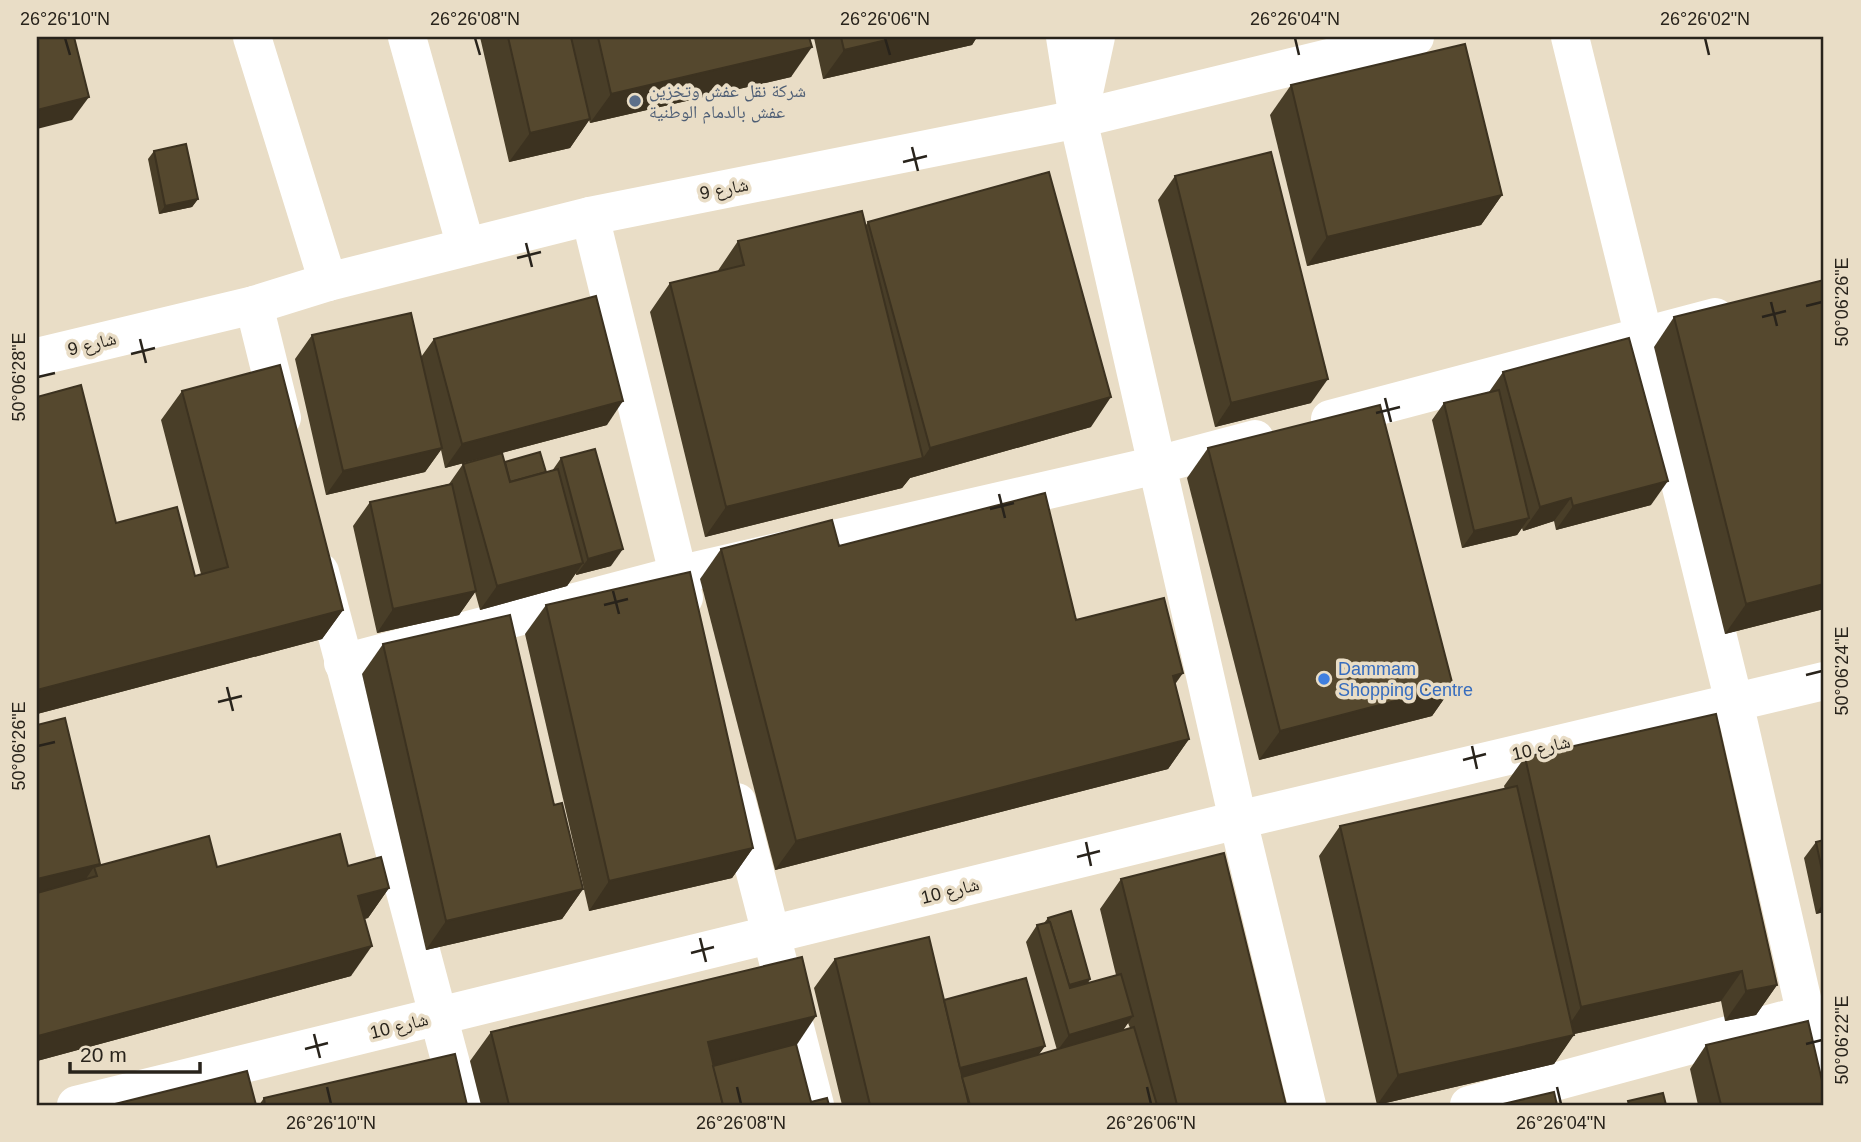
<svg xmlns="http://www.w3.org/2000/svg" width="1861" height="1142" font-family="Helvetica,'Noto Naskh Arabic',sans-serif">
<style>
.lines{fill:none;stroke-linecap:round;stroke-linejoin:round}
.minor{stroke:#fff;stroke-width:38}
.wall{fill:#493e28;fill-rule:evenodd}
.shaded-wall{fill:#3c3220}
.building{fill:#55482e;stroke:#3c3220;stroke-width:2}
.ticks{fill:none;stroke:#28231b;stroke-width:2.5}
.service-dot{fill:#5c6f8a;stroke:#e9ddc6;stroke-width:2.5}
.shop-dot{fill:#3f7fe0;stroke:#e9ddc6;stroke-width:2.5}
.labels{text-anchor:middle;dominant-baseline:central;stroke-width:7;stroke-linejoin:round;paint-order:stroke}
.service-label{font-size:18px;fill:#4e5e75;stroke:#e9ddc6;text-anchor:start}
.street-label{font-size:18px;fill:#28231b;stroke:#e9ddc6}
.shop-label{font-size:18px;fill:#366cbe;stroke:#e9ddc6;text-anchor:start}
.neatline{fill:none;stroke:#28231b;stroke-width:2.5}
.ticks-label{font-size:18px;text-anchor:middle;fill:#28231b}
</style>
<rect width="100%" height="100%" fill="#e9ddc6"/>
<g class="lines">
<g class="minor">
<path d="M 252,37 L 328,282"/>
<path d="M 407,37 L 466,247"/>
<path d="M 1065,37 L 1078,119 L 1238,820 L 1307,1105"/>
<path d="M 1570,37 L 1734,702 L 1824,1094"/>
<path d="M 1083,97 L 1096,37"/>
<path d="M 590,216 L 684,598"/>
<path d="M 254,305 L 282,418"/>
<path d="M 37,357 L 254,305 L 328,282 L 590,216 L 1078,119 L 1415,37"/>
<path d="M 1330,419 L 1715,317"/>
<path d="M 320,572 L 462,1105"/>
<path d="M 343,663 L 677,575 L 1157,465 L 1255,439"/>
<path d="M 737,802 L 815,1105"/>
<path d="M 76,1105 L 1238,820 L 1824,681"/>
<path d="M 1469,1105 L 1806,1014"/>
</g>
</g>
<g class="wall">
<path d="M 480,37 L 977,37 L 972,45 L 823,79 L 814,38 L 810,39 L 791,77 L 590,123 L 589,120 L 570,148 L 509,162 Z"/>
<path d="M 1291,85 L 1502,195 L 1481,225 L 1307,266 L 1270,115 Z"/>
<path d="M 154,151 L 198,199 L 192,207 L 159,214 L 148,159 Z"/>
<path d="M 1175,176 L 1311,403 L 1215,427 L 1158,200 Z"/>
<path d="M 868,222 L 1091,427 L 910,478 L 902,488 L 705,537 L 650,312 L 670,283 L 717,272 L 738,241 L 866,225 Z"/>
<path d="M 1674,317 L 1824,609 L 1725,634 L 1654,347 Z"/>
<path d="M 312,335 L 421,357 L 434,339 L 607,425 L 445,468 L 441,450 L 425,472 L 326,495 L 295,359 Z"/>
<path d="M 1503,372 L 1651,505 L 1556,530 L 1554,521 L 1523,531 L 1522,528 L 1517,535 L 1462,548 L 1432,420 L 1444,403 L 1489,392 Z"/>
<path d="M 182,391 L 343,610 L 322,639 L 37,714 L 37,397 L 116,523 L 195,576 L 201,574 L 161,420 Z"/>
<path d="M 1208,448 L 1453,686 L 1432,716 L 1259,760 L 1187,478 Z"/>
<path d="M 561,458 L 611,566 L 576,575 L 576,573 L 567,586 L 480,610 L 475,592 L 459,615 L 377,633 L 353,526 L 370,502 L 449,484 L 463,464 L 505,462 L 546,472 L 552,471 Z"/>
<path d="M 839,546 L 1076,620 L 1175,685 L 1189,739 L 1168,769 L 775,870 L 700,579 L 721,549 Z"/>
<path d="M 546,605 L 753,848 L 732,878 L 589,911 L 525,634 Z"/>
<path d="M 383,644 L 554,805 L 583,889 L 562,919 L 426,950 L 362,674 Z"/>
<path d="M 37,725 L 99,866 L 217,867 L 348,866 L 389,888 L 368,918 L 364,919 L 351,976 L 37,1061 Z"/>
<path d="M 1525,757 L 1777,985 L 1756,1015 L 1725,1021 L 1721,1001 L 1574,1034 L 1554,1064 L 1377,1105 L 1319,856 L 1340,826 L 1505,789 L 1504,786 Z"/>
<path d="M 1824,840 L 1824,912 L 1816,914 L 1804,858 L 1816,842 Z"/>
<path d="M 1121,879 L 1286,1105 L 842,1105 L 814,988 L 835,959 L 944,1000 L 1045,1046 L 1038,1055 L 1057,1050 L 1026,942 L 1037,925 L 1044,923 L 1048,918 L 1090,979 L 1088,983 L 1116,975 L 1100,909 ZM 1128,1023 L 1130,1028 L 1123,1030 Z"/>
<path d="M 491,1032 L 796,1045 L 811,1102 L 829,1105 L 481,1105 L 470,1061 Z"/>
<path d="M 1706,1045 L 1824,1105 L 1698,1105 L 1690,1069 Z"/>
<path d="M 264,1098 L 467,1105 L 259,1105 Z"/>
</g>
<g class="shaded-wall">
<path d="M 899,37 L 977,37 L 972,45 L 823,79 L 844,50 Z"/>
<path d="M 812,47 L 791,77 L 590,123 L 611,94 Z"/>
<path d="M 89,97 L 72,120 L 37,129 L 37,110 Z"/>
<path d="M 590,119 L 570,148 L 509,162 L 530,133 Z"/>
<path d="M 1502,195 L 1481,225 L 1307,266 L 1327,237 Z"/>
<path d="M 198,199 L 192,207 L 159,214 L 165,206 Z"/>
<path d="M 1328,379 L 1311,403 L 1215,427 L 1231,403 Z"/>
<path d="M 1111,397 L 1091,427 L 910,478 L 902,488 L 705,537 L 726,507 L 923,458 L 930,448 Z"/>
<path d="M 623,401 L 607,425 L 445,468 L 462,444 Z"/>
<path d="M 442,448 L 425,472 L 326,495 L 343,471 Z"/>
<path d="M 1668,481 L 1651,505 L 1556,530 L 1573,506 Z"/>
<path d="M 1571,498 L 1554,521 L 1523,531 L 1540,507 Z"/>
<path d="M 1529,518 L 1517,535 L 1462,548 L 1474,531 Z"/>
<path d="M 623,549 L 611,566 L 576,575 L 588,559 Z"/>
<path d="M 583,563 L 567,586 L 480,610 L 497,586 Z"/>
<path d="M 1824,584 L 1824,609 L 1725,634 L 1746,604 Z"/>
<path d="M 476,591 L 459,615 L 377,633 L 393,609 Z"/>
<path d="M 343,610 L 322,639 L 37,714 L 37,690 Z"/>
<path d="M 1183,673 L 1162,703 L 1173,676 Z"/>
<path d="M 1453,686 L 1432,716 L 1259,760 L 1280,731 Z"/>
<path d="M 1189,739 L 1168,769 L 775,870 L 796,841 Z"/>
<path d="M 753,848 L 732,878 L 589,911 L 609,881 Z"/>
<path d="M 100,864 L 94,867 L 79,889 L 37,899 L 37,879 Z"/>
<path d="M 389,888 L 368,918 L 338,926 L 358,896 Z"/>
<path d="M 583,889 L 562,919 L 426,950 L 446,921 Z"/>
<path d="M 1824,902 L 1824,912 L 1816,914 Z"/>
<path d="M 372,946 L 351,976 L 37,1061 L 37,1038 L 38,1036 Z"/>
<path d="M 1742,971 L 1721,1001 L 1561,1037 L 1581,1007 Z"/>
<path d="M 1090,979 L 1084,988 L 1060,995 L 1066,986 Z"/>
<path d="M 1777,985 L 1756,1015 L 1725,1021 L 1746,991 Z"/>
<path d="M 816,1016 L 796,1046 L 687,1072 L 708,1042 Z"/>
<path d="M 1133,1016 L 1121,1033 L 1057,1051 L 1069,1035 Z"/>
<path d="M 1574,1035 L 1554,1064 L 1377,1105 L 1398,1075 Z"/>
<path d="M 1045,1046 L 1033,1063 L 963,1081 L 956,1069 Z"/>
</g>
<g class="building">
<path d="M 37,37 L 74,37 L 89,97 L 37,110 Z"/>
<path d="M 508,37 L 571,37 L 590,119 L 530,133 Z"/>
<path d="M 598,37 L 809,37 L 812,47 L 611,94 Z"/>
<path d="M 841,37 L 899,37 L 844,50 Z"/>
<path d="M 1465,44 L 1502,195 L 1327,237 L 1291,85 Z"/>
<path d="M 186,144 L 198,199 L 165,206 L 154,151 Z"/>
<path d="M 1271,152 L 1328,379 L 1231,403 L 1175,176 Z"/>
<path d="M 1049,172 L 1111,397 L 930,448 L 868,222 Z"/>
<path d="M 862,211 L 923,458 L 726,507 L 670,283 L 744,265 L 738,241 Z"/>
<path d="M 1824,280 L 1824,584 L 1746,604 L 1674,317 Z"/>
<path d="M 596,296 L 623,401 L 462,444 L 434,339 Z"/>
<path d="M 411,313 L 442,448 L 343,471 L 312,335 Z"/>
<path d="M 1629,338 L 1668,481 L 1573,506 L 1571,498 L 1540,507 L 1503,372 Z"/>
<path d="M 280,365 L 343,610 L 37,690 L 37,397 L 81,385 L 116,523 L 177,507 L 195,576 L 228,567 L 182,391 Z"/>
<path d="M 1499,390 L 1529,518 L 1474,531 L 1444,403 Z"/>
<path d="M 1380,405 L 1453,686 L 1280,731 L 1208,448 Z"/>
<path d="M 595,449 L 623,549 L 588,559 L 561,458 Z"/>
<path d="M 540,452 L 546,472 L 510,482 L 505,462 Z"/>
<path d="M 502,453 L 510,482 L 558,469 L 583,563 L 497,586 L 463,464 Z"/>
<path d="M 452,484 L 476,591 L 393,609 L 370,502 Z"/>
<path d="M 1045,493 L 1076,620 L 1164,598 L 1183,673 L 1173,676 L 1189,739 L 796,841 L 721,549 L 832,520 L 839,546 Z"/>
<path d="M 690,572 L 753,848 L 609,881 L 546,605 Z"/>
<path d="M 510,615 L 554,805 L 562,803 L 583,889 L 446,921 L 383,644 Z"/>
<path d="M 1716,714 L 1777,985 L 1746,991 L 1742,971 L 1581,1007 L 1525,757 Z"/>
<path d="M 65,718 L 100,864 L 37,879 L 37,725 Z"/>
<path d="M 1517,786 L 1574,1035 L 1398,1075 L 1340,826 Z"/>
<path d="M 340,834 L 348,866 L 381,857 L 389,888 L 358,896 L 372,946 L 38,1036 L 37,1033 L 37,893 L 97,876 L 94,867 L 209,836 L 217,867 Z"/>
<path d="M 1824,840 L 1824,880 L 1816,842 Z"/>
<path d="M 1224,853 L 1286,1105 L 1177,1105 L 1121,879 Z"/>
<path d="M 1071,911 L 1090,979 L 1069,985 L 1050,922 L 1049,922 L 1048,918 Z"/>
<path d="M 1050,922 L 1070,988 L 1121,974 L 1133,1016 L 1069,1035 L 1037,925 Z"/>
<path d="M 929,937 L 969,1105 L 870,1105 L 835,959 Z"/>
<path d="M 802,957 L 816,1016 L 708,1042 L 723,1105 L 509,1105 L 491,1032 Z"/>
<path d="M 1026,978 L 1045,1046 L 960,1068 L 944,1000 Z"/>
<path d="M 1808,1021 L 1824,1089 L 1824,1105 L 1721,1105 L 1706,1045 Z"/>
<path d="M 1134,1027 L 1157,1105 L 970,1105 L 962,1077 Z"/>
<path d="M 796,1044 L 811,1102 L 827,1098 L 829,1105 L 723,1105 L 713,1066 Z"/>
<path d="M 455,1054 L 467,1105 L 265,1105 L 264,1098 Z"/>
<path d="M 247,1071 L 256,1105 L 111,1105 Z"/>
<path d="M 1554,1092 L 1557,1105 L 1499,1105 Z"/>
<path d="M 1663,1093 L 1666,1105 L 1629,1105 L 1628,1101 Z"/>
</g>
<path class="ticks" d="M 65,38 L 70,55M 475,38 L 480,55M 885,38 L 890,55M 1295,38 L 1299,55M 1705,38 L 1709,55M 912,147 L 918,171M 903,162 L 927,156M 526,243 L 532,267M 517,258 L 541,252M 1771,302 L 1777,326M 1806,306 L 1822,302M 1762,317 L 1786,311M 140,339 L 146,363M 131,354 L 155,348M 38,377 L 55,373M 1385,398 L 1391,422M 1376,413 L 1400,407M 999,494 L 1005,518M 990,509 L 1014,503M 613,591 L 619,614M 604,605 L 628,599M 1806,675 L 1822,671M 227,687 L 233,711M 218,702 L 242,696M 38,746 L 55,742M 1472,746 L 1477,769M 1463,760 L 1486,754M 1086,842 L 1091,866M 1077,857 L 1100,851M 700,938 L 706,962M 691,953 L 714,947M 314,1034 L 320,1058M 1806,1044 L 1822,1040M 305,1049 L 328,1043M 327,1087 L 331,1104M 737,1087 L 741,1104M 1147,1087 L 1151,1104M 1557,1087 L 1561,1104"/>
<circle class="service-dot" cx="635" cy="101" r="7"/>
<circle class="shop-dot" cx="1324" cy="679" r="7"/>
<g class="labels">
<g class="service-label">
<text x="649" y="91">شركة نقل عفش وتخزين<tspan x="649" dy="21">عفش بالدمام الوطنية</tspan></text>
</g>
<g class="street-label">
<text transform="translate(724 189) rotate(-11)">شارع 9</text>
<text transform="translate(92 344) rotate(-14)">شارع 9</text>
<text transform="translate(1541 748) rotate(-13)">شارع 10</text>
<text transform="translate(950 891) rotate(-14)">شارع 10</text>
<text transform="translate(399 1026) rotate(-14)">شارع 10</text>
</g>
<g class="shop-label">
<text x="1338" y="669">Dammam<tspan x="1338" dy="21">Shopping Centre</tspan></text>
</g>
</g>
<rect width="1861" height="1142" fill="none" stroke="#e9ddc6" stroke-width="77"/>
<path d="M70 1062v10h130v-10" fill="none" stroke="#28231b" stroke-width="3.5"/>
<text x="80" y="1062" font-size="21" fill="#28231b" stroke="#e9ddc6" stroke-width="5" paint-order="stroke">20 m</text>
<rect x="38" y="38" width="1784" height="1066" class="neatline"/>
<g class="ticks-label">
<text x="65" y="25">26°26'10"N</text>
<text x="475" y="25">26°26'08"N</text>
<text x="885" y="25">26°26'06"N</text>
<text x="1295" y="25">26°26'04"N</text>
<text x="1705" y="25">26°26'02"N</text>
<text transform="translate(1842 302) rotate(-90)" y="6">50°06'26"E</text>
<text transform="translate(19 377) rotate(-90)" y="6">50°06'28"E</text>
<text transform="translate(1842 671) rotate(-90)" y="6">50°06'24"E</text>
<text transform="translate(19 746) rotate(-90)" y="6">50°06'26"E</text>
<text transform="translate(1842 1040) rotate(-90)" y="6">50°06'22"E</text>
<text x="331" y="1129">26°26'10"N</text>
<text x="741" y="1129">26°26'08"N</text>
<text x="1151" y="1129">26°26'06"N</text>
<text x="1561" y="1129">26°26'04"N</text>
</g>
</svg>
